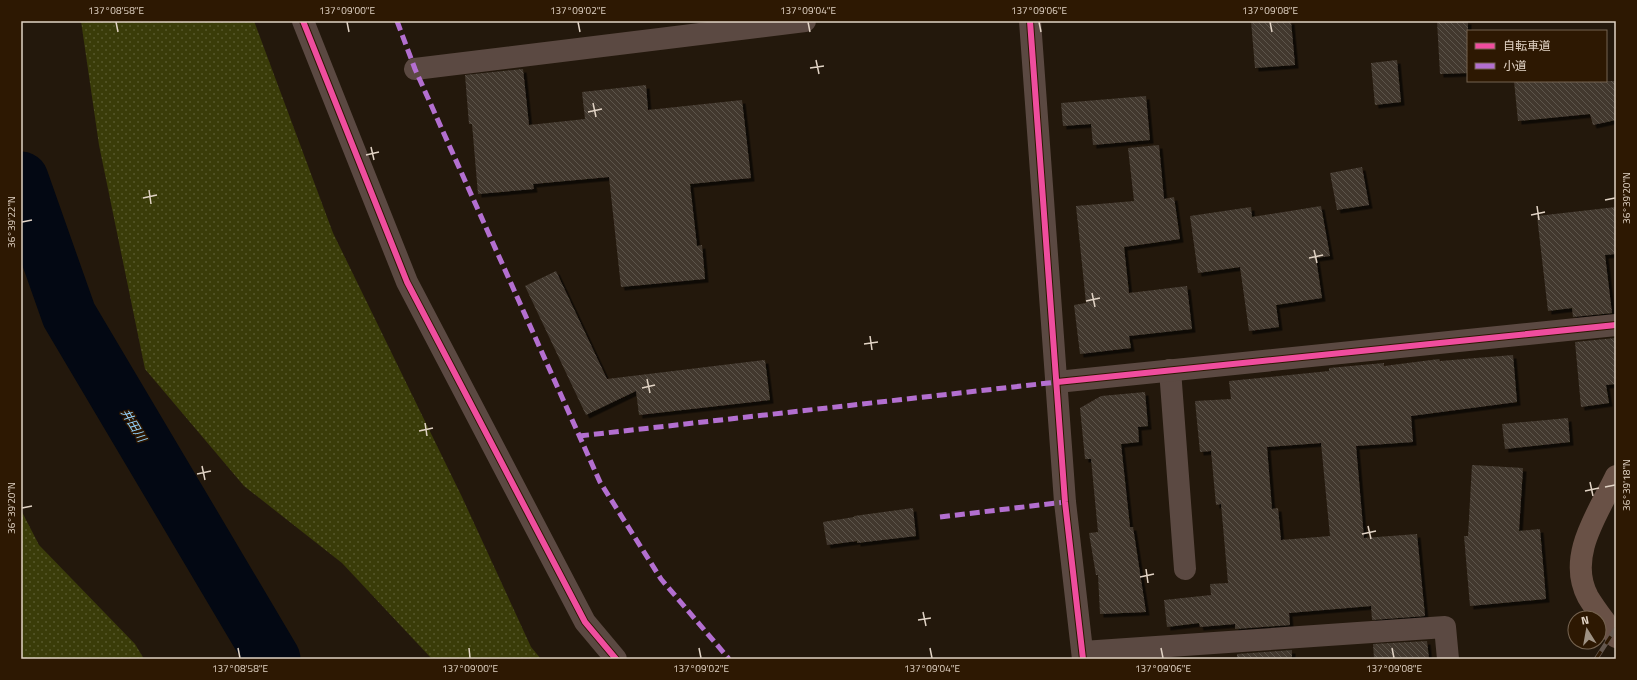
<svg xmlns="http://www.w3.org/2000/svg" width="1637" height="680" font-family="'Titillium Web','Noto Sans JP',sans-serif">
<style>
.grass{fill:url(#grass-dots)}
.lines{fill:none;stroke-linecap:round;stroke-linejoin:round}
.river{stroke:#030813;stroke-width:55}
.building{fill:url(#building-back-hatch);fill-rule:evenodd;filter:url(#shadow)}
.minor{stroke:#5b4942;stroke-width:22}
.major{stroke:#695146;stroke-width:22}
.rail-casing{stroke:#63564d;stroke-width:4.5}
.rail{stroke:#2d1802;stroke-width:3;stroke-dasharray:9;stroke-linecap:butt}
.quiet{stroke:#b36fd0;stroke-width:5;stroke-dasharray:10 5;stroke-linecap:butt}
.cycleway-casing{stroke:#2d1802;stroke-width:8}
.cycleway{stroke:#ef4d9e;stroke-width:6}
.ticks{fill:none;stroke:#e1d3c5;stroke-width:1.5}
.labels{text-anchor:middle;dominant-baseline:central;stroke-width:3;stroke-linejoin:round;paint-order:stroke}
.water-label{font-size:12px;font-style:italic;fill:#93d1fc;stroke:#2d1802}
.neatline{fill:none;stroke:#e1d3c5;stroke-width:1.5}
.ticks-label{font-size:10px;text-anchor:middle;fill:#e1d3c5}
</style>
<defs>
<pattern id="grass-dots" width="8" height="8" patternUnits="userSpaceOnUse"><rect width="8" height="8" fill="#3a3c09"/><path d="M2 2h.1M6 6h.1" fill="none" stroke="#56572b" stroke-width="1.8" stroke-linecap="round"/></pattern>
<pattern id="building-back-hatch" width="6" height="6" patternUnits="userSpaceOnUse"><rect width="6" height="6" fill="#42382e"/><path d="M-1 5l2 2M0 0l6 6M5-1l2 2" fill="none" stroke="#5d544b"/></pattern>
<filter id="shadow"><feDropShadow dx="3.5" dy="3.5" stdDeviation="0" flood-color="#0009"/></filter>
</defs>
<rect width="100%" height="100%" fill="#23180c"/>
<g class="grass">
<path d="M 81,21 L 254,21 L 333,233 L 462,497 L 531,647 L 541,659 L 432,659 L 342,563 L 244,486 L 145,369 L 99,145 Z"/>
<path d="M 21,510 L 39,545 L 135,644 L 144,659 L 21,659 Z"/>
</g>
<g class="lines">
<path class="river" d="M 21,179 L 69,315 L 273,659"/>
</g>
<g class="building">
<path d="M 1251,21 L 1291,21 L 1295,65 L 1255,68 Z"/>
<path d="M 1437,21 L 1468,21 L 1468,73 L 1440,74 Z"/>
<path d="M 1397,60 L 1401,102 L 1375,105 L 1371,63 Z"/>
<path d="M 523,69 L 529,125 L 585,119 L 582,92 L 646,85 L 648,110 L 742,100 L 751,178 L 690,184 L 697,246 L 702,245 L 705,279 L 621,287 L 609,177 L 533,184 L 534,189 L 478,194 L 472,124 L 469,124 L 465,75 Z"/>
<path d="M 1514,81 L 1616,81 L 1616,120 L 1593,125 L 1590,114 L 1518,121 Z"/>
<path d="M 1146,96 L 1150,140 L 1093,145 L 1091,124 L 1063,126 L 1061,103 Z"/>
<path d="M 1159,145 L 1164,199 L 1174,197 L 1180,239 L 1124,247 L 1129,293 L 1187,286 L 1192,329 L 1129,336 L 1131,348 L 1080,354 L 1074,305 L 1086,303 L 1076,206 L 1134,201 L 1128,148 Z"/>
<path d="M 1362,167 L 1369,205 L 1337,210 L 1330,173 Z"/>
<path d="M 1321,206 L 1330,256 L 1316,258 L 1322,298 L 1276,305 L 1279,327 L 1249,331 L 1240,267 L 1198,273 L 1190,216 L 1251,207 L 1252,217 Z"/>
<path d="M 1616,207 L 1616,254 L 1605,255 L 1612,313 L 1573,317 L 1572,308 L 1548,311 L 1537,216 Z"/>
<path d="M 556,271 L 607,379 L 765,360 L 770,400 L 639,415 L 636,391 L 586,415 L 525,286 Z"/>
<path d="M 1615,338 L 1616,384 L 1606,385 L 1609,403 L 1581,407 L 1575,342 Z"/>
<path d="M 1513,355 L 1517,402 L 1411,416 L 1413,442 L 1356,446 L 1364,538 L 1417,534 L 1425,616 L 1372,620 L 1371,606 L 1289,613 L 1290,625 L 1235,629 L 1235,624 L 1200,627 L 1199,623 L 1167,627 L 1164,600 L 1211,595 L 1210,584 L 1228,583 L 1221,504 L 1216,505 L 1211,451 L 1200,452 L 1195,401 L 1231,399 L 1229,381 L 1329,371 L 1329,368 L 1384,363 L 1384,366 L 1439,359 L 1440,361 ZM 1321,443 L 1330,536 L 1281,540 L 1278,508 L 1272,509 L 1267,447 Z"/>
<path d="M 1145,392 L 1148,426 L 1138,427 L 1139,442 L 1121,444 L 1130,527 L 1133,527 L 1146,612 L 1100,614 L 1098,575 L 1096,575 L 1089,533 L 1098,532 L 1091,459 L 1085,459 L 1080,408 L 1101,396 Z"/>
<path d="M 1568,418 L 1570,442 L 1505,449 L 1502,424 Z"/>
<path d="M 1472,465 L 1523,468 L 1519,531 L 1540,529 L 1546,599 L 1470,606 L 1464,536 L 1468,536 Z"/>
<path d="M 913,508 L 916,536 L 857,543 L 857,541 L 827,545 L 823,522 L 854,517 L 854,516 Z"/>
<path d="M 1427,641 L 1429,659 L 1374,659 L 1373,644 Z"/>
<path d="M 1292,650 L 1292,659 L 1237,659 L 1237,654 Z"/>
</g>
<g class="lines">
<g class="minor">
<path d="M 303,21 L 407,282 L 585,622 L 616,659"/>
<path d="M 1030,21 L 1065,502 L 1083,659"/>
<path d="M 415,69 L 805,21"/>
<path d="M 1170,370 L 1185,569"/>
<path d="M 1057,382 L 1616,325"/>
<path d="M 1083,652 L 1445,627 L 1448,659"/>
</g>
<path class="major" d="M 1616,476 C 1599,512 1566,556 1588,597 C 1595,609 1608,625 1616,637"/>
<defs>
<path id="rail" d="M 1596,659 L 1616,628"/>
</defs>
<use href="#rail" class="rail-casing"/>
<use href="#rail" class="rail"/>
<g class="quiet">
<path d="M 397,21 L 415,69 L 600,482 L 661,579 L 729,659"/>
<path d="M 579,436 L 1057,382"/>
<path d="M 940,517 L 1065,502"/>
</g>
<defs>
<g id="cycleway">
<path d="M 303,21 L 407,282 L 585,622 L 616,659"/>
<path d="M 1030,21 L 1065,502 L 1083,659"/>
<path d="M 1057,382 L 1616,325"/>
</g>
</defs>
<use href="#cycleway" class="cycleway-casing"/>
<use href="#cycleway" class="cycleway"/>
</g>
<path class="ticks" d="M 116,22 L 118,32M 347,22 L 349,32M 578,22 L 580,32M 808,22 L 810,32M 1039,22 L 1041,32M 1270,22 L 1272,32M 816,60 L 819,74M 810,68 L 824,66M 593,103 L 596,117M 588,112 L 602,109M 371,147 L 374,160M 366,155 L 379,152M 149,190 L 151,204M 143,198 L 157,195M 1605,200 L 1615,198M 1537,206 L 1539,220M 1531,215 L 1545,212M 22,222 L 32,220M 1314,250 L 1317,263M 1309,258 L 1323,255M 1092,293 L 1095,307M 1086,301 L 1100,298M 870,336 L 872,350M 864,344 L 878,342M 647,379 L 650,393M 642,388 L 655,385M 425,423 L 427,436M 419,431 L 433,428M 202,466 L 205,480M 197,474 L 211,471M 1590,482 L 1593,496M 1605,487 L 1615,485M 1585,491 L 1599,488M 22,508 L 32,506M 1368,526 L 1371,539M 1362,534 L 1376,531M 1146,569 L 1148,583M 1140,577 L 1154,574M 923,612 L 926,626M 918,620 L 931,618M 238,648 L 240,658M 469,648 L 470,658M 699,648 L 701,658M 930,648 L 932,658M 1161,648 L 1163,658M 1392,648 L 1394,658"/>
<g class="labels">
<g class="water-label">
<text transform="translate(134 425) rotate(59)">井田川</text>
</g>
</g>
<rect width="1637" height="680" fill="none" stroke="#2d1802" stroke-width="44"/>
<rect x="1467" y="30" width="140" height="52" fill="#2d1802" stroke="#756350"/>
<rect x="1475" y="43" width="20" height="6" fill="#ef4d9e" stroke="#756350"/>
<text x="1503" y="50" font-size="12" fill="#e1d3c5">自転車道</text>
<rect x="1475" y="63" width="20" height="6" fill="#b36fd0" stroke="#756350"/>
<text x="1503" y="70" font-size="12" fill="#e1d3c5">小道</text>
<g transform="translate(1587 630) rotate(349)"><circle r="19" fill="#2d1802" stroke="#756350"/>
<path d="M0-3L7 15L0 10L-7 15Z" fill="#9e9284"/>
<text y="-6" font-size="11" font-weight="bold" text-anchor="middle" fill="#e1d3c5">N</text>
</g>
<rect x="22" y="22" width="1593" height="636" class="neatline"/>
<g class="ticks-label">
<text x="116" y="14">137°08'58"E</text>
<text x="347" y="14">137°09'00"E</text>
<text x="578" y="14">137°09'02"E</text>
<text x="808" y="14">137°09'04"E</text>
<text x="1039" y="14">137°09'06"E</text>
<text x="1270" y="14">137°09'08"E</text>
<text transform="translate(1626 198) rotate(-90)" y="4">36°39'20"N</text>
<text transform="translate(11 222) rotate(-90)" y="4">36°39'22"N</text>
<text transform="translate(1626 485) rotate(-90)" y="4">36°39'18"N</text>
<text transform="translate(11 508) rotate(-90)" y="4">36°39'20"N</text>
<text x="240" y="672">137°08'58"E</text>
<text x="470" y="672">137°09'00"E</text>
<text x="701" y="672">137°09'02"E</text>
<text x="932" y="672">137°09'04"E</text>
<text x="1163" y="672">137°09'06"E</text>
<text x="1394" y="672">137°09'08"E</text>
</g>
</svg>
